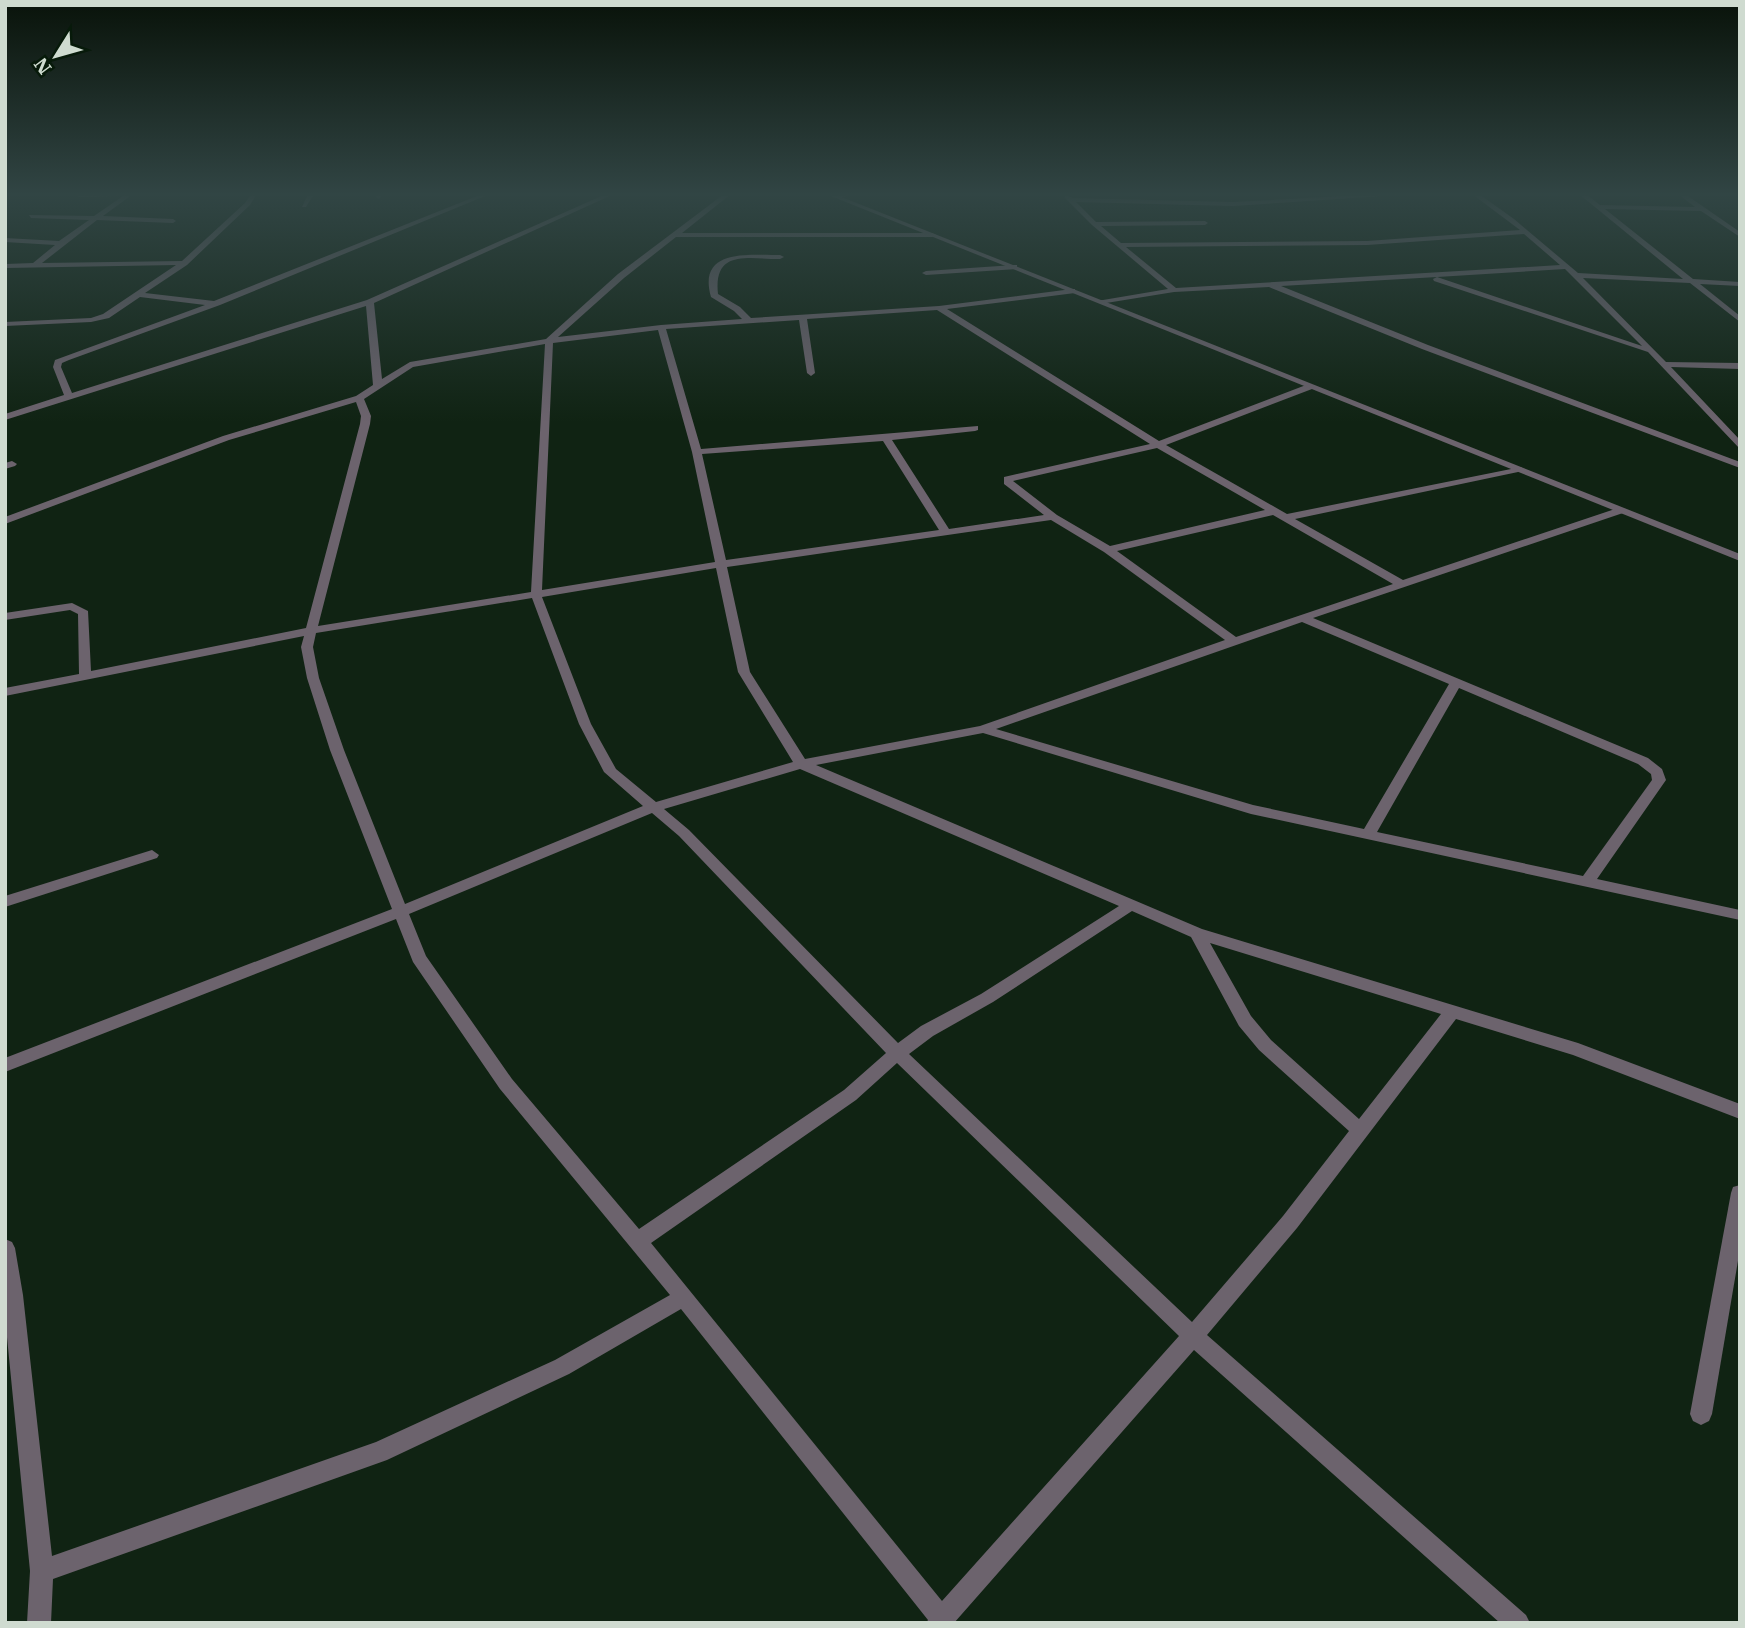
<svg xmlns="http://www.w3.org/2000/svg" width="1745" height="1628" font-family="'IBM Plex Serif',serif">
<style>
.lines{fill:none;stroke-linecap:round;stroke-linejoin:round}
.minor{fill:#6c636d;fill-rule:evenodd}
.tertiary{fill:#6c636d;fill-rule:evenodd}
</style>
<rect width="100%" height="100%" fill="#102313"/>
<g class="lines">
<g class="minor">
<path d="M 76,194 L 133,194 L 103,216 L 173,219 L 176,221 L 173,223 L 97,220 L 42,263 L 182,261 L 245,203 L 251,194 L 257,194 L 250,205 L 187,265 L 145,293 L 214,301 L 482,194 L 490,194 L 220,305 L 69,360 L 62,363 L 61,367 L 72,393 L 367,300 L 606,194 L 614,194 L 374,303 L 382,379 L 410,362 L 546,339 L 618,274 L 724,194 L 731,194 L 682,233 L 932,233 L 936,235 L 932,237 L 676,237 L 624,278 L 558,337 L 661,325 L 742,319 L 734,311 L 711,297 C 697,248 749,255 780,255 L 784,257 L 780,259 C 748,259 713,249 718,294 L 740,307 L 751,318 L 939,306 L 1072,289 L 1075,289 L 1075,293 L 947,309 L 1159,441 L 1306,385 L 1312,385 L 1312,389 L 1166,445 L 1287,514 L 1521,467 L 1523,469 L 1518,472 L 1295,519 L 1403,580 L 1615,509 L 1623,509 L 1623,513 L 1313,618 L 1648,758 L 1662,769 L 1666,780 L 1597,879 L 1740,910 L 1740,920 L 1251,814 L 983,733 L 816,765 L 1202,929 L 1578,1043 L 1740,1104 L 1740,1119 L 1573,1055 L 1456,1019 L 1297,1228 L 1207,1335 L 1526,1615 L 1530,1623 L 1500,1623 L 1194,1350 L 954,1623 L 926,1623 L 928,1620 L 681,1309 L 569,1374 L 387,1460 L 53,1579 L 51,1623 L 27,1623 L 30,1571 L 5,1317 L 5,1239 L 12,1242 L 15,1248 L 23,1295 L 52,1556 L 376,1442 L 555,1360 L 670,1295 L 500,1089 L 413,962 L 396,919 L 5,1072 L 5,1058 L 392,909 L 330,750 L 307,678 L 301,647 L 304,636 L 5,696 L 5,688 L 79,674 L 78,614 L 70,610 L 5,620 L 5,613 L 72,603 L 88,611 L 91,671 L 306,628 L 360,424 L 361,416 L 356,402 L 229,440 L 5,524 L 5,517 L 223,436 L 356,396 L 373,385 L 366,306 L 5,420 L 5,414 L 64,395 L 53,367 L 55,360 L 205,305 L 140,297 L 109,318 L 91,322 L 5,326 L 5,322 L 91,318 L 103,314 L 176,265 L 5,268 L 5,264 L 33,263 L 55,245 L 5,242 L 5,238 L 59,241 L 89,220 L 31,218 L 29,215 L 94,216 L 123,196 L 78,197 ZM 937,310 L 1150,444 L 1004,477 L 1004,484 L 1044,515 L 949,529 L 892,440 L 975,431 L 978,430 L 978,426 L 701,449 L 666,329 L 799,320 L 807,373 L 811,376 L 815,373 L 807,319 ZM 658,330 L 692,452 L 715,562 L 542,590 L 553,343 ZM 545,344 L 531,592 L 318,626 L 370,424 L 371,416 L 364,399 L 413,367 ZM 883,441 L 939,530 L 726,560 L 702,454 ZM 1157,448 L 1265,510 L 1110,546 L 1057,515 L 1013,481 ZM 1273,515 L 1393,584 L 1236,637 L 1117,551 ZM 1051,520 L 1104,552 L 1225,640 L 980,726 L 805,759 L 750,672 L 727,567 ZM 716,568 L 738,672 L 793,762 L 656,802 L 616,769 L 591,724 L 542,597 ZM 532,598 L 579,724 L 604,772 L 643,806 L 405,904 L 344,750 L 319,678 L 313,647 L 316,633 ZM 1302,622 L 1449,684 L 1364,829 L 1253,805 L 996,729 ZM 1459,688 L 1638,764 L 1651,774 L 1652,780 L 1583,876 L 1377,832 ZM 800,769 L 1119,906 L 981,994 L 921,1026 L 898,1043 L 689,830 L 664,809 ZM 652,813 L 679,836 L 886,1053 L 844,1090 L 639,1229 L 512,1079 L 426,956 L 409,914 ZM 1132,911 L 1191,937 L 1239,1026 L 1259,1050 L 1349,1131 L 1283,1216 L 1192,1322 L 909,1054 L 933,1036 L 993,1002 ZM 1210,943 L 1441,1014 L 1359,1119 L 1271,1040 L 1251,1016 ZM 897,1063 L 1179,1336 L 942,1601 L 651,1243 L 856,1100 Z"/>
<path d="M 308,194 L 314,194 L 306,207 L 302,207 Z"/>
<path d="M 377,194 L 383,194 L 379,199 L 376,197 Z"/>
<path d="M 839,194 L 862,194 L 835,198 L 832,196 Z"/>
<path d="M 1380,194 L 1413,194 L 1233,206 L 1076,202 L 1096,222 L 1205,221 L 1208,223 L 1205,225 L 1101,226 L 1121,243 L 1367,241 L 1520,230 L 1472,194 L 1479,194 L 1514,219 L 1578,273 L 1683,279 L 1579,194 L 1586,194 L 1600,205 L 1695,207 L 1678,194 L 1685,194 L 1740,232 L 1740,237 L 1701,211 L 1605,209 L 1693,279 L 1740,282 L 1740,286 L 1700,284 L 1740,316 L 1740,322 L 1690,283 L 1583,278 L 1666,362 L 1740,363 L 1740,369 L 1671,367 L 1740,440 L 1740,449 L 1648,352 L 1434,281 L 1433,279 L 1437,277 L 1281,286 L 1428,345 L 1740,462 L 1740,468 L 1422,349 L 1269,287 L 1174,292 L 1100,304 L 1100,300 L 1103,300 L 1168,289 L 1092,225 L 1064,197 L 1067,195 L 1072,198 L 1233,202 ZM 1524,234 L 1560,265 L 1176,288 L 1126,247 L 1367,245 ZM 1565,269 L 1642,346 L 1437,277 Z"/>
<path d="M 1014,265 L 1017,265 L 1017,269 L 926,275 L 922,273 L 926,271 Z"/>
<path d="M 12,461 L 17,464 L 15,466 L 5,469 L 5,463 Z"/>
<path d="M 152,850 L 159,855 L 157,858 L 5,907 L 5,896 Z"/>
<path d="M 1740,1185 L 1740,1249 L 1712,1414 L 1709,1421 L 1701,1425 L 1693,1421 L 1690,1414 L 1731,1193 L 1733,1187 Z"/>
</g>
<path class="tertiary" d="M 826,194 L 834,194 L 1740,554 L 1740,561 Z"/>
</g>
<linearGradient id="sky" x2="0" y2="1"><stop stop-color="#09130a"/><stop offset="0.46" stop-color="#314544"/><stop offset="1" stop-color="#314544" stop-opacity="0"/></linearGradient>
<rect width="1745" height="422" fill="url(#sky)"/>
<rect width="1745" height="1628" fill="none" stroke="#cfdbd0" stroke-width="14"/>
<g transform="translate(56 56) rotate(233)" stroke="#071a0a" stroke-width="5" paint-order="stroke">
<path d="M0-5L12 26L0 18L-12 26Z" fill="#cfdbd0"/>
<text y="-10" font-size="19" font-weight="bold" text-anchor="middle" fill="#cfdbd0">N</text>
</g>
</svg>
